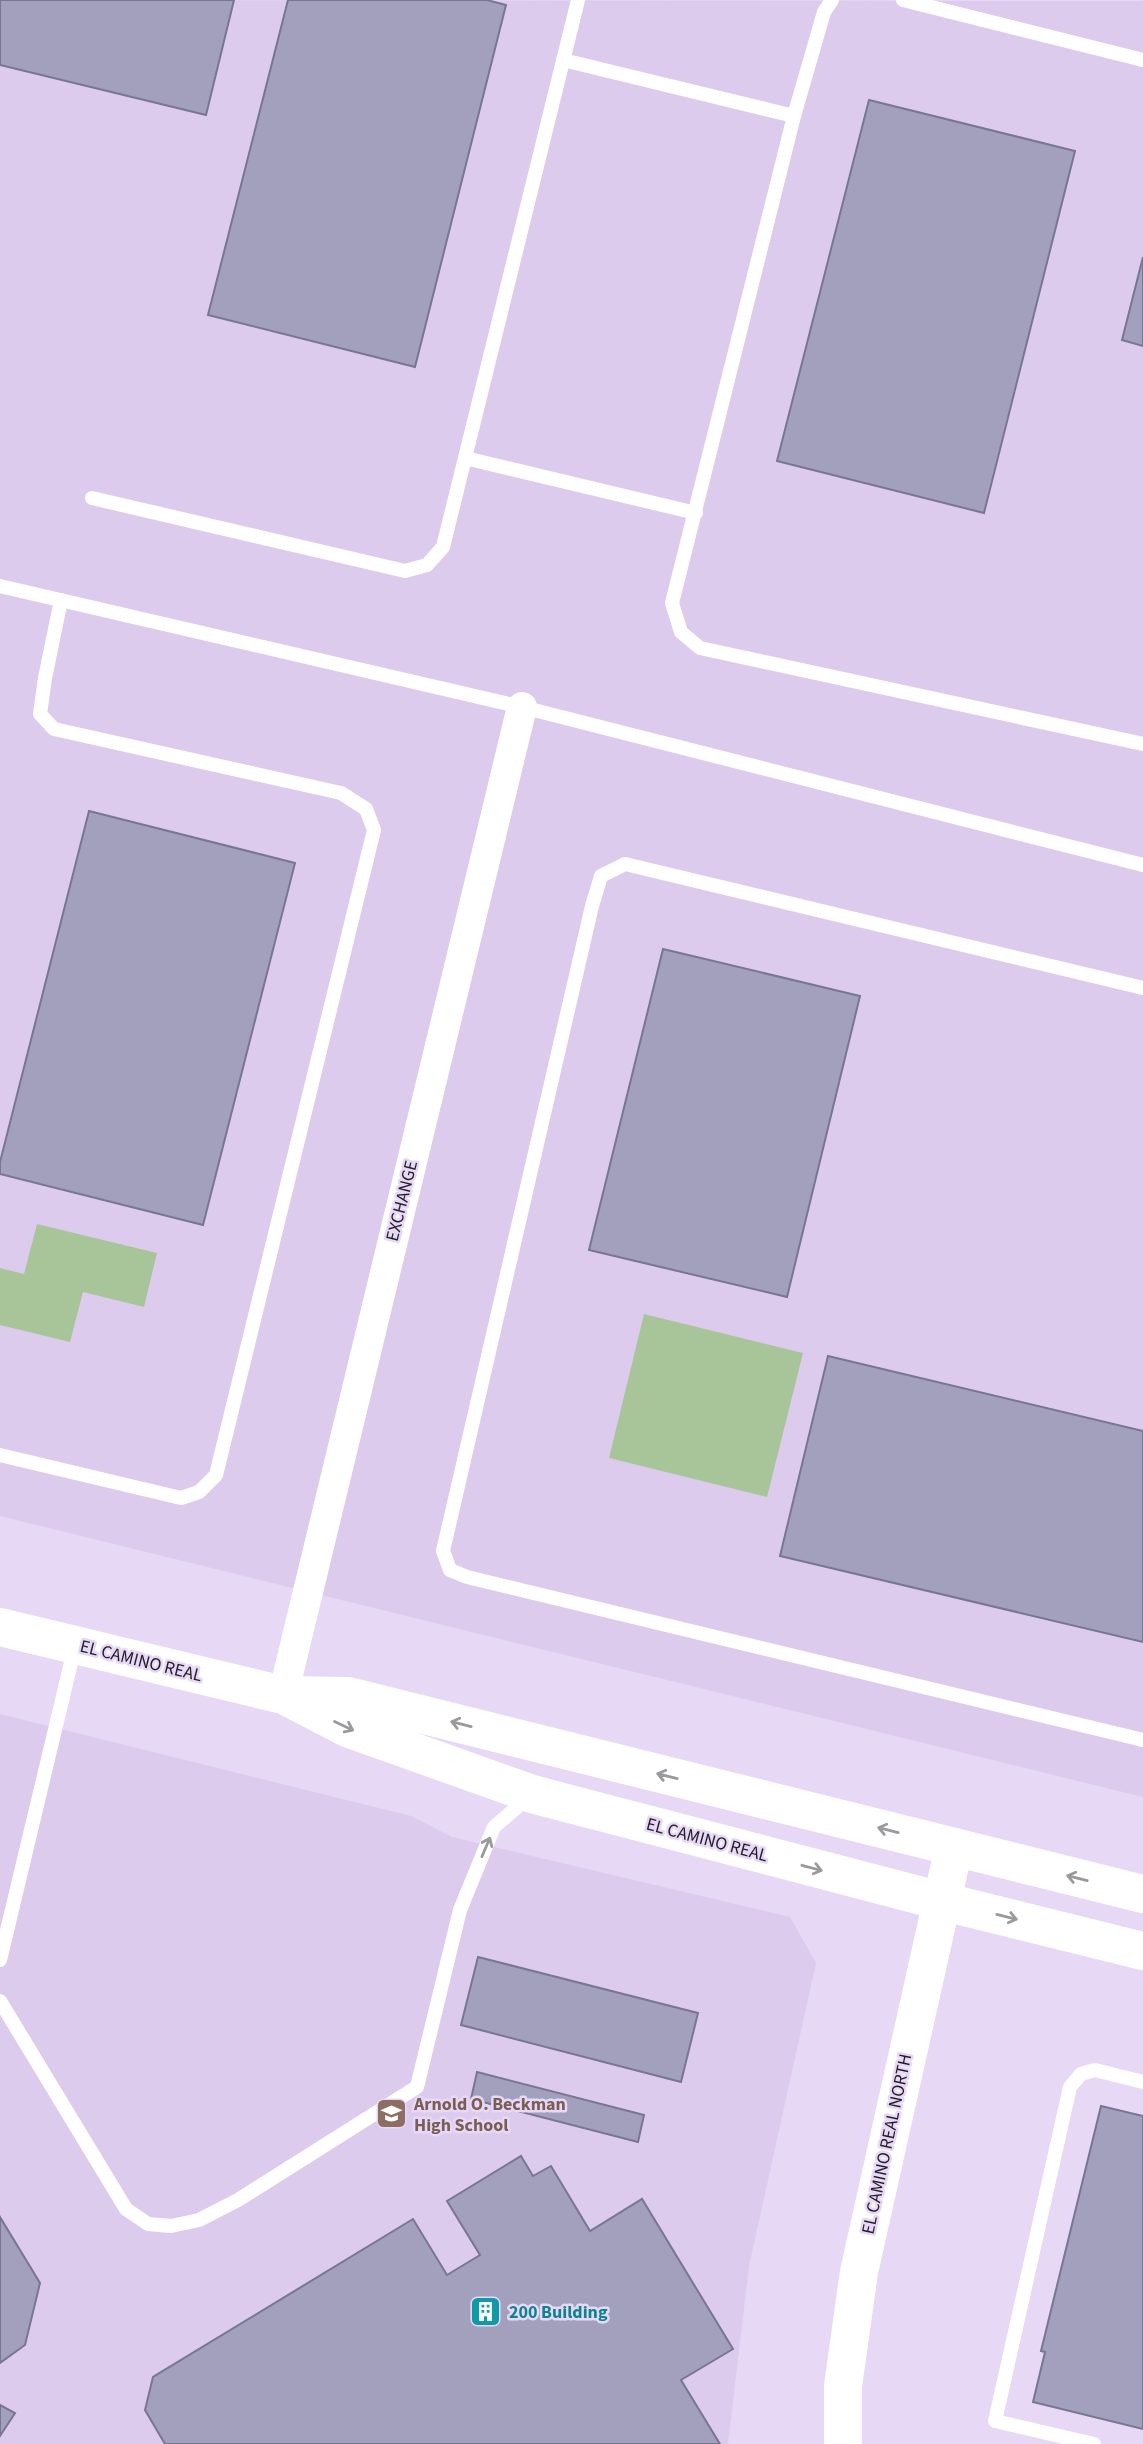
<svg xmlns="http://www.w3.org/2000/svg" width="1143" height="2444" font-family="'Source Sans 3',sans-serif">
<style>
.built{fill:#ddcbee}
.green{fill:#a8c599}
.building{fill:#a2a0bd;stroke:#787691;stroke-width:2}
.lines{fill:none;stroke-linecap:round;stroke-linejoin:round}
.lane{stroke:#fff;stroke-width:14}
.street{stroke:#fff;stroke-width:30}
.secondary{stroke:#fff;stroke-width:38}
.oneway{stroke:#9c999e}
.labels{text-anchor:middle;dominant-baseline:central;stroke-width:5;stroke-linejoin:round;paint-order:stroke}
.street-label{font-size:18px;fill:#231d28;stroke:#e7d8f5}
.education-label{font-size:18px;font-weight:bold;fill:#785e54;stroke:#e7d8f5;text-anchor:start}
.culture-label{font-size:18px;font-weight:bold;fill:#0d838f;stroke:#e7d8f5;text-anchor:start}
</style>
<rect width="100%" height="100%" fill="#e7d8f5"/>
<g class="built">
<path d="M 0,0 L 1143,1 L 1143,1797 L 0,1516 Z"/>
<path d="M 0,1714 L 411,1816 L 452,1837 L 790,1917 L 816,1963 L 749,2266 L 728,2444 L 0,2444 Z"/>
</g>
<g class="green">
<path d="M 37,1224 L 157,1253 L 144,1307 L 83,1292 L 70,1342 L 0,1325 L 0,1268 L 24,1274 Z"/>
<path d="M 644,1314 L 803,1353 L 767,1497 L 609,1458 Z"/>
</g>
<g class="building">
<path d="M 0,0 L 234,0 L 206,115 L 0,65 Z"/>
<path d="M 288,0 L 487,0 L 506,5 L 415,367 L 208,315 Z"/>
<path d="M 869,100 L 1075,151 L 984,513 L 777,461 Z"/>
<path d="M 1143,257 L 1143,346 L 1122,340 Z"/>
<path d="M 89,811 L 295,863 L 203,1225 L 0,1174 L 0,1162 Z"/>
<path d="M 663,949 L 860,996 L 787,1297 L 589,1250 Z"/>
<path d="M 828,1356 L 1143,1431 L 1143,1642 L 780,1556 Z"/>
<path d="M 478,1957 L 698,2013 L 681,2082 L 461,2025 Z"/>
<path d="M 477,2072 L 644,2115 L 638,2142 L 471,2099 Z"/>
<path d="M 1101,2106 L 1143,2116 L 1143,2429 L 1033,2402 L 1045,2352 L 1041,2351 Z"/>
<path d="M 521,2156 L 533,2176 L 551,2166 L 590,2231 L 642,2199 L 733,2349 L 681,2380 L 720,2444 L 165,2444 L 145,2410 L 153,2377 L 413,2219 L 447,2275 L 480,2255 L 447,2201 Z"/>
<path d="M 0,2217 L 40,2283 L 25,2345 L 0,2363 Z"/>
<path d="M 0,2405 L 15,2413 L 0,2436 Z"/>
</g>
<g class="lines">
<g class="lane">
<path d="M 832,0 L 824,12 L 794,116 L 672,603 L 681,632 L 700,648 L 1143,744"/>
<path d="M 903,0 L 1143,60"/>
<path d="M 563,60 L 794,116"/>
<path d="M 465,458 L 696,513"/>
<path d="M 92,498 L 405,571 L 427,565 L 443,547 L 578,0"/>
<path d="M 0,586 L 522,707 L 1143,865"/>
<path d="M 1143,988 L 625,864 L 601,876 L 592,906 L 443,1551 L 450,1570 L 467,1577 L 1143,1740"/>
<path d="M 0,1455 L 181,1498 L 199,1492 L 216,1475 L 374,830 L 366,809 L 341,793 L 54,729 L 40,714 L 45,678 L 61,600"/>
<path d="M 0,1960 L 75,1646"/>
<path d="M 0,2001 L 126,2209 L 148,2224 L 171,2226 L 199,2220 L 238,2200 L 417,2087 L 460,1910 L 494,1827 L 529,1797"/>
<path d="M 1094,2444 L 995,2421 L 1070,2087 L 1081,2074 L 1095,2070 L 1143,2082"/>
</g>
<path class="street" d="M 283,1695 L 522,707"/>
<g class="secondary">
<path d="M 0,1627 L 283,1695 L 348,1696 L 1143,1894"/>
<path d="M 291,1699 L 347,1728 L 532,1794 L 941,1901 L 1143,1951"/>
<path d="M 843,2444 L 843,2386 L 859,2272 L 954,1847"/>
</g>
</g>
<defs><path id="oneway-shaft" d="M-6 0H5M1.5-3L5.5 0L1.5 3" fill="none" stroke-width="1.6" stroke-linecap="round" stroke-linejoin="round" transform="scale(1.75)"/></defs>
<g class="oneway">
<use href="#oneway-shaft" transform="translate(461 1724) rotate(-166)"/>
<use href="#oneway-shaft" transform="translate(344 1726) rotate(25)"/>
<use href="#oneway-shaft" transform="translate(667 1776) rotate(-166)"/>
<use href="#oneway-shaft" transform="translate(888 1830) rotate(-166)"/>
<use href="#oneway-shaft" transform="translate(486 1847) rotate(-67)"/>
<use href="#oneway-shaft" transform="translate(812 1868) rotate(15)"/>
<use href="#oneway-shaft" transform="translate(1077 1878) rotate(-166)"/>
<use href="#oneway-shaft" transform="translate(1007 1917) rotate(14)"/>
</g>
<defs>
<symbol id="school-square" viewBox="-11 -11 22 22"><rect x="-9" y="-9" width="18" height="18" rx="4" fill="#8d6e63" stroke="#e7d8f5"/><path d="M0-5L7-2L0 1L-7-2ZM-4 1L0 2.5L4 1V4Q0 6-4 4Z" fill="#fff"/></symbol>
<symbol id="building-square" viewBox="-11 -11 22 22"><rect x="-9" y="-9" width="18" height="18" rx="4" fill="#0f9aa8" stroke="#e7d8f5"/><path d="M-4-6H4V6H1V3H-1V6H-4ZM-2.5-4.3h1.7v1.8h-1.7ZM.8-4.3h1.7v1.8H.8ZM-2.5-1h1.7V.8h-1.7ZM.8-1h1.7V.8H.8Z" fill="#fff"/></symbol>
</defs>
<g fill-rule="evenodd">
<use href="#school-square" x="374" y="2096" width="35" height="35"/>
<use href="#building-square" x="468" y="2294" width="35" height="35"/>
</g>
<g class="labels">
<g class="street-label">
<text transform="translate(402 1201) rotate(-76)">EXCHANGE</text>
<text transform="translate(141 1661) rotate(14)">EL CAMINO REAL</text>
<text transform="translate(707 1840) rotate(15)">EL CAMINO REAL</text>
<text transform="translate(887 2144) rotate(-78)">EL CAMINO REAL NORTH</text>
</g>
<g class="education-label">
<text x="414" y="2104">Arnold O. Beckman<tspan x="414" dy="21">High School</tspan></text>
</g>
<g class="culture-label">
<text x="509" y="2312">200 Building</text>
</g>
</g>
</svg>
